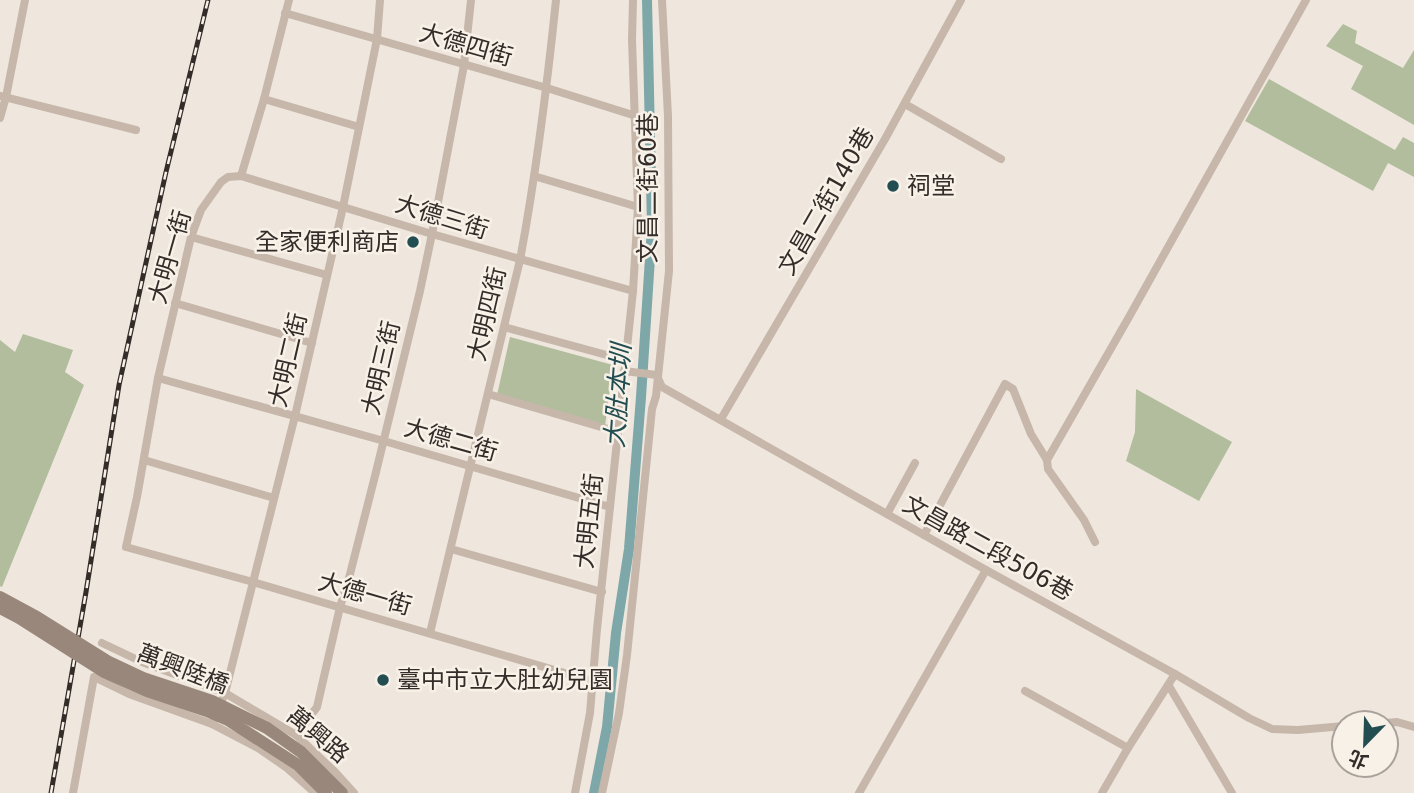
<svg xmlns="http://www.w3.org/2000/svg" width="1414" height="793" font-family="'DejaVu Sans','Noto Sans TC',sans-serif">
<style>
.green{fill:#b2bd9e}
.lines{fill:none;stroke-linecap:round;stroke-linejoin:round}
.canal{stroke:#7ea7a9;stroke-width:10}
.street{stroke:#c6b7aa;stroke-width:8}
.rail-casing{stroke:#342c29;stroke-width:5}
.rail{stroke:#f7f1e8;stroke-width:2.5;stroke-dasharray:8;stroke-linecap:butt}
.secondary-bridge{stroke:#99877b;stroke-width:12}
.poi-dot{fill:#224d51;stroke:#f7f1e8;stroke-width:2.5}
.labels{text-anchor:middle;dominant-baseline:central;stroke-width:5;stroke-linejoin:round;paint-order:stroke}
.street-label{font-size:24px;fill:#342c29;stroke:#f7f1e8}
.poi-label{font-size:24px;fill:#342c29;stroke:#f7f1e8;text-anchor:start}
.water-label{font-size:26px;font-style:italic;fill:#224d51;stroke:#f7f1e8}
</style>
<rect width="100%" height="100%" fill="#efe7dd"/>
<g class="green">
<path d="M 1343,24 L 1357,31 L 1355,43 L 1403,68 L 1414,50 L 1414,125 L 1351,89 L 1363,66 L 1326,46 Z"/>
<path d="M 1269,79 L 1395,150 L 1403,137 L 1414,143 L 1414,177 L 1388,163 L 1373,191 L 1245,121 Z"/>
<path d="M 23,334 L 73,350 L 65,372 L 84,385 L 2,587 L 0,586 L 0,340 L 15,352 Z"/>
<path d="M 510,337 L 613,365 L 605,426 L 497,395 Z"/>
<path d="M 1136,389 L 1232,442 L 1199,501 L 1126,461 L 1135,432 Z"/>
</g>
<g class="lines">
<path class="canal" d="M 594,793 L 607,727 L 616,633 L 629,549 L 641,397 L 652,227 L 647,0"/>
<g class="street">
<path d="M 285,13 L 547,88 L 636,116"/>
<path d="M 0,96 L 136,130"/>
<path d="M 264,99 L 359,127"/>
<path d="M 905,104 L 1001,159"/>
<path d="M 0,118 L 6,97 L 25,0"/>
<path d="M 241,176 L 264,99 L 289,0"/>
<path d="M 534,176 L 638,207"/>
<path d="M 191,237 L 327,275"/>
<path d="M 175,303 L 312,343"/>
<path d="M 504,327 L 625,360"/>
<path d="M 624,371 L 657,375"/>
<path d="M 158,378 L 384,441 L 610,507"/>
<path d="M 658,378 L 662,387 L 986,570 L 1175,674 L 1249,718 L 1272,729 L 1298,730 L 1344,726"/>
<path d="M 488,394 L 618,432"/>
<path d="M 721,419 L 885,139 L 961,0"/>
<path d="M 144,460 L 274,498"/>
<path d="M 1047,460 L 1129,317 L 1306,0"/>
<path d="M 887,514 L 915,463"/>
<path d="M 924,535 L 1005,384 L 1013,389 L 1031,434 L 1047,460 L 1048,469 L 1084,520 L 1095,542"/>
<path d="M 451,549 L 602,592"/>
<path d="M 430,633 L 520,260 C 536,174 547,87 556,0"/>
<path d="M 102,643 L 142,662 L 225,693 L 296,735 L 335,772 L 354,793"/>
<path d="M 592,681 L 253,582 L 126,547 L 137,497 L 158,378 L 191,237 L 201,210 L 221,182 L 228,177 L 241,176 L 432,234 L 633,291"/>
<path d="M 1169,686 L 1232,793"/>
<path d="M 1025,691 L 1128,748"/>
<path d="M 1386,723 L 1397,722 L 1414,727"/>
<path d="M 212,724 L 225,693 L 295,416 L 343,207 L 377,39 L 380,0"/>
<path d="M 296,735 L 317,707 L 340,607 L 349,578 L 376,472 L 420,291 L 432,234 L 464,65 L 471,0"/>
<path d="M 73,793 L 94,677 L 129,694 L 212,724 L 258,748 L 287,768 L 315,793"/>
<path d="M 575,793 L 590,713 L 597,629 L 633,291 L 638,207 L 632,40 L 633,0"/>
<path d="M 602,793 L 619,713 L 627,655 L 652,409 L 656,396 L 669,271 L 668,116 L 662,0"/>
<path d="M 859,793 L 986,570"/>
<path d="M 1102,793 L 1128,748 L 1175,674"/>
</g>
<defs>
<path id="rail" d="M 51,793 L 86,592 L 119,385 L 166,172 L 208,0"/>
</defs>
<use href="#rail" class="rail-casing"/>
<use href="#rail" class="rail"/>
<g class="secondary-bridge">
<path d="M 0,597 L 37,617 L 109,662 L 143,678 L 212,701 L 267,728 L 301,752 L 342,793"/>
<path d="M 0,608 L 19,618 L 104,672 L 147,691 L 207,711 L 228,720 L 298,765 L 326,793"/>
</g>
</g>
<g class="poi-dot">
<circle cx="893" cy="186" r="7"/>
<circle cx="413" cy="242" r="7"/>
<circle cx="383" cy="680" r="7"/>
</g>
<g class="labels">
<g class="street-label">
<text transform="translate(466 45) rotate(16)">大德四街</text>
<text transform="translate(648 188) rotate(-90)">文昌二街60巷</text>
<text transform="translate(826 201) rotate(-60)">文昌二街140巷</text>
<text transform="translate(442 217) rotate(17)">大德三街</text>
<text transform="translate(170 257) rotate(-74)">大明一街</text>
<text transform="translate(487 314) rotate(-77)">大明四街</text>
<text transform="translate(288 360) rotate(-77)">大明二街</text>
<text transform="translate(381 368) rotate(-77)">大明三街</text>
<text transform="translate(451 440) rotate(16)">大德二街</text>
<text transform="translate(589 521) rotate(-84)">大明五街</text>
<text transform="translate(988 548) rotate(29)">文昌路二段506巷</text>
<text transform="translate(365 594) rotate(16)">大德一街</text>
<text transform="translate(183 669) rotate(21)">萬興陸橋</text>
<text transform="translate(318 735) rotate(40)">萬興路</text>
</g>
<g class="poi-label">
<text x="907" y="186">祠堂</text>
<text x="399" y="242" text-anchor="end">全家便利商店</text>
<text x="397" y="680">臺中市立大肚幼兒園</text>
</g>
<g class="water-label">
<text transform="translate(618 396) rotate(-86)">大肚本圳</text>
</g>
</g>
<g transform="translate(1365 744) rotate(203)"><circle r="33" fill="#f7f1e8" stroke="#a9a29c" stroke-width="2"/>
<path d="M0-5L12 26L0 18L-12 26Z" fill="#224d51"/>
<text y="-10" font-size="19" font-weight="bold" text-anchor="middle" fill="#342c29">北</text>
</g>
</svg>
